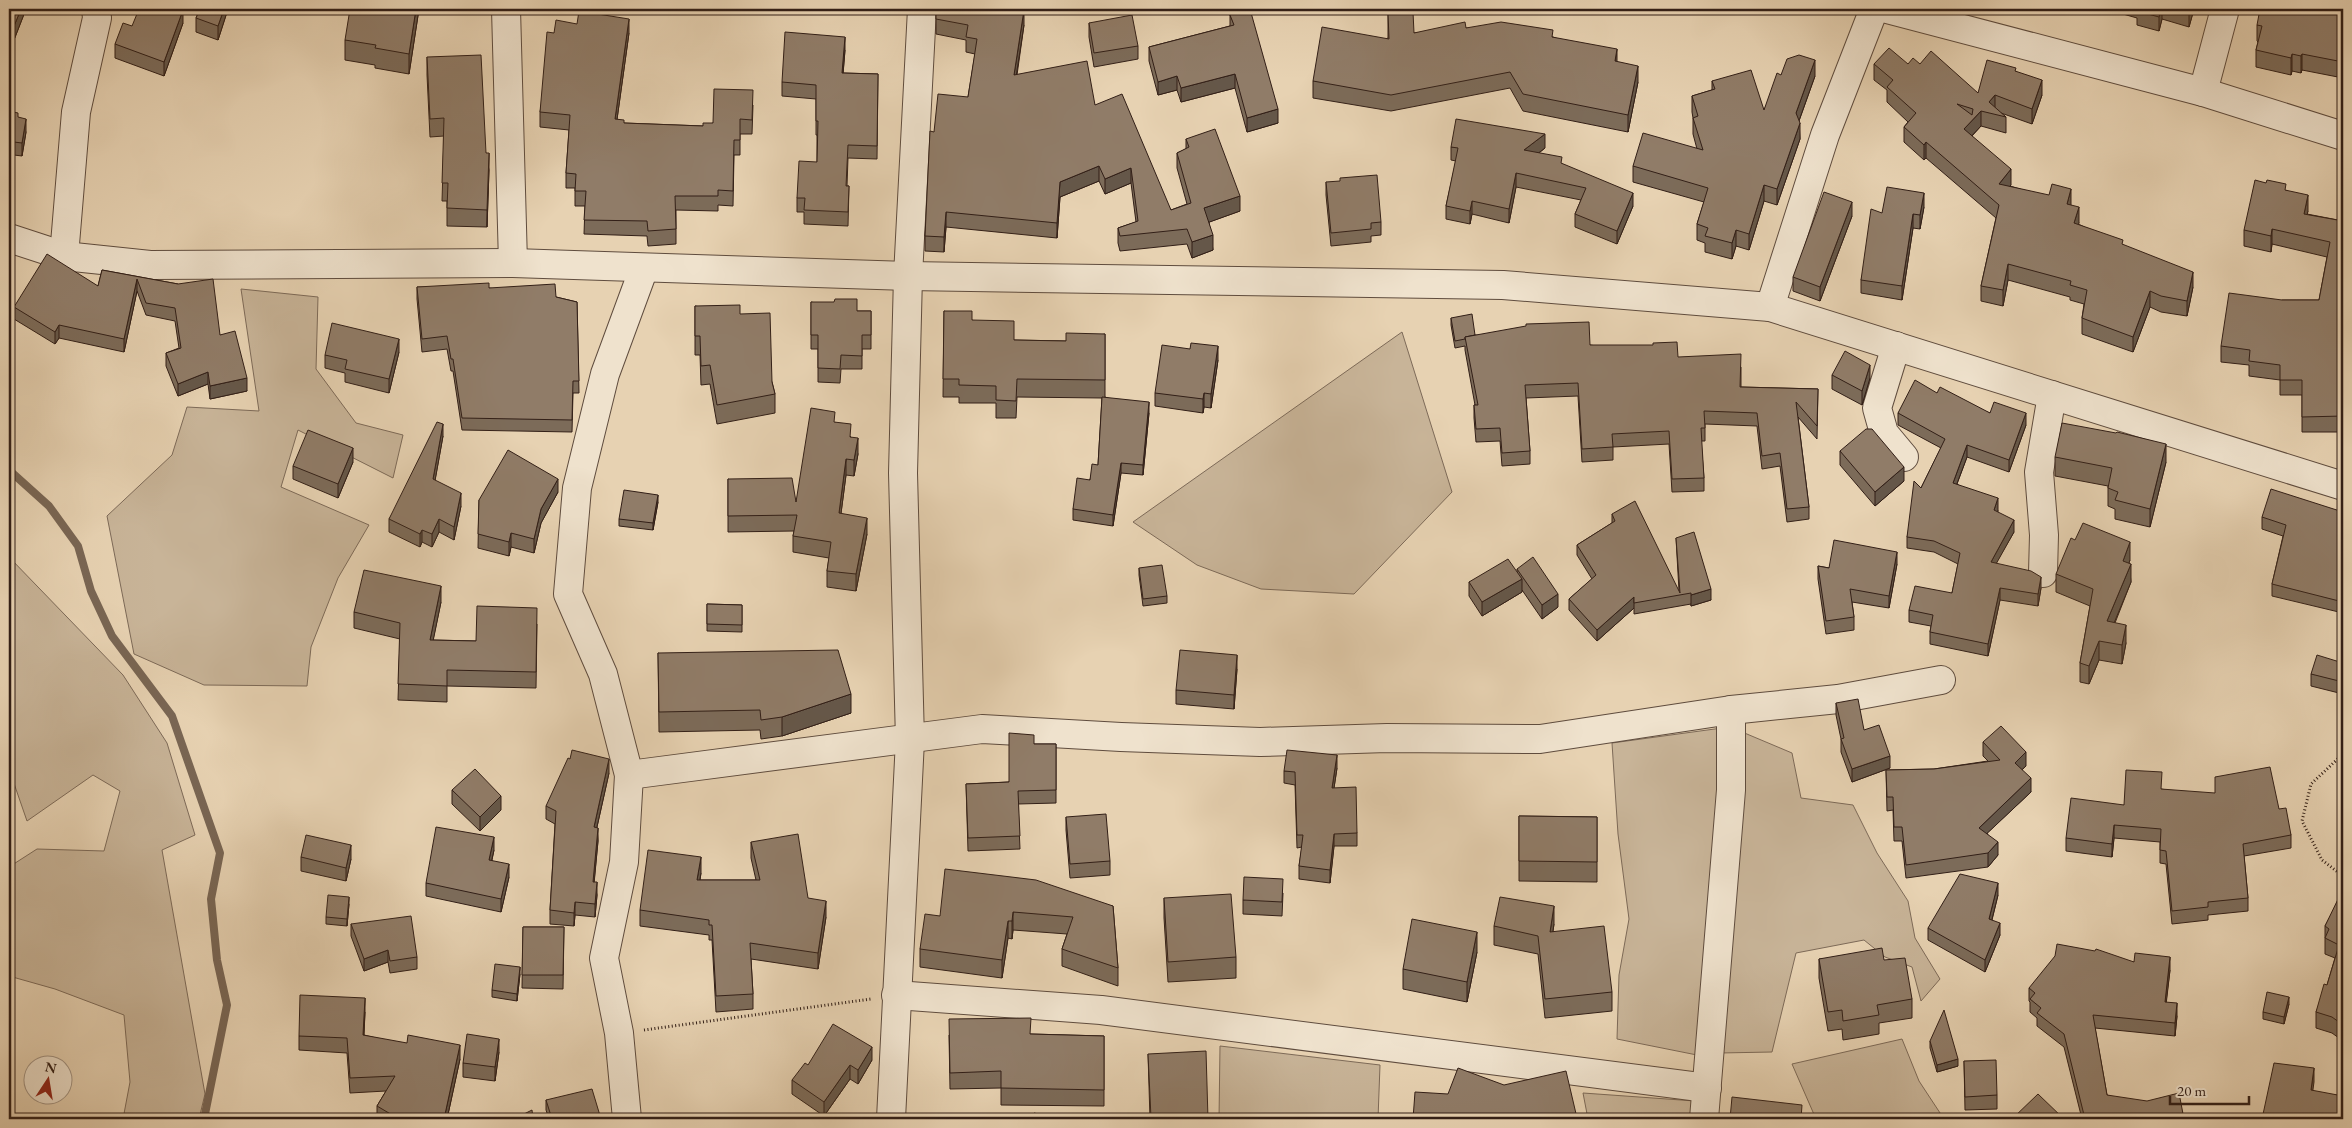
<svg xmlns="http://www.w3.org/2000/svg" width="2352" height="1128" font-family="'EB Garamond',serif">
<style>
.green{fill:#c8b498;stroke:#7d6a58}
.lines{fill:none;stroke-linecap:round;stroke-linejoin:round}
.stream{stroke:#796654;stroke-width:8}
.minor-casing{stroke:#5f4c3e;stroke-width:30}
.path{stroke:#321f17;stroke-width:3;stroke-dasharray:1 2.5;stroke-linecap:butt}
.minor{stroke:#efe2cd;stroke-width:28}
.wall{fill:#7c6b59;stroke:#321f17}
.shaded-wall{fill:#655749;stroke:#321f17}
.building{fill:#907c68;stroke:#321f17;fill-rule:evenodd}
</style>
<rect width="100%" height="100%" fill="#e7d2b2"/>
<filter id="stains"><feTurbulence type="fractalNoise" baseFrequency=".004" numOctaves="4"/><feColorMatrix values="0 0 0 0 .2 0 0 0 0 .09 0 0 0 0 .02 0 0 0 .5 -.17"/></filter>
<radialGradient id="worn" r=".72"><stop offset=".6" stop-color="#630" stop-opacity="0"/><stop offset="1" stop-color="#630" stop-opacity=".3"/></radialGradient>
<g class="green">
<path d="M 241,289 L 318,297 L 316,369 L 356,423 L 403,435 L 393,478 L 298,430 L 281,487 L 369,525 L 338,578 L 311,647 L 307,686 L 204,685 L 134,654 L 107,516 L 172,455 L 187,407 L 259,411 Z"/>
<path d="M 1402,332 L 1452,492 L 1354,594 L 1261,589 L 1197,565 L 1133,522 Z"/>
<path d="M 9,557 L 123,675 L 167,743 L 195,835 L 162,850 L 205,1094 L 199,1119 L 123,1119 L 130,1082 L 124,1015 L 55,989 L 9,976 L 9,867 L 37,849 L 104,851 L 120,791 L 93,775 L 27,821 L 9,769 Z"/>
<path d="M 1722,728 L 1702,1056 L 1617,1039 L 1619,975 L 1629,919 L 1618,834 L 1612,743 Z"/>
<path d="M 1735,729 L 1792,753 L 1801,798 L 1853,805 L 1877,853 L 1908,901 L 1915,938 L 1940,979 L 1921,1001 L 1912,967 L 1885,957 L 1864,940 L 1796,953 L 1772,1052 L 1720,1053 Z"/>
<path d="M 1902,1039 L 1919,1081 L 1944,1119 L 1816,1119 L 1792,1064 Z"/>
<path d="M 1220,1046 L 1380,1065 L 1378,1119 L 1219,1119 Z"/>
<path d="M 1583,1093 L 1695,1101 L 1694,1119 L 1588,1119 Z"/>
</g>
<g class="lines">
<path class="stream" d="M 9,470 L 49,506 L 78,546 L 91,591 L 112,636 L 172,716 L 220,853 L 211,899 L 217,960 L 227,1005 L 204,1119"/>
<defs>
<g id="minor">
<path d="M 506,9 L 513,263"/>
<path d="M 1887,9 L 2203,92 L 2343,136"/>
<path d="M 2203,92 L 2225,9"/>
<path d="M 9,238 L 64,256 L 150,265 L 513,263 L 908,276 L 1503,285 L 1770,307 L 2343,486"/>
<path d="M 64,256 L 76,112 L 97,18 L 96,9"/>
<path d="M 1770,307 L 1825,135 L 1874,9"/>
<path d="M 1896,346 L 1877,408 L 1884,433 L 1904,457"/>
<path d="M 2043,573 L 2044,535 L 2039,472 L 2052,395"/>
<path d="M 629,775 L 982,729 L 1121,737 L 1260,742 L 1387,738 L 1540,739 L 1731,710 L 1838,699 L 1941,680"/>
<path d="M 896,995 L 1101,1010 L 1707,1088"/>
<path d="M 627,1119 L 619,1033 L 604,958 L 624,862 L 629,775 L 603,674 L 568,594 L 577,488 L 605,374 L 644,268"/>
<path d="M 891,1119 L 910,740 L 903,473 L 908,276 L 922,9"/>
<path d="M 1704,1119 L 1731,790 L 1731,710"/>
</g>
</defs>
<use href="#minor" class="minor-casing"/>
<g class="path">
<path d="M 2343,754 L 2311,784 L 2302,821 L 2322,860 L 2343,876"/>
<path d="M 644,1030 L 871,999"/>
</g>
<use href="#minor" class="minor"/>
</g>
<g class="wall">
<path d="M 9,9 L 26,9 L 12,45 L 9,43 Z"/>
<path d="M 200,9 L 228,9 L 218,40 L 196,32 L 196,18 Z"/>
<path d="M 419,9 L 409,74 L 375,68 L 375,65 L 345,60 L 345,40 Z"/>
<path d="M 936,9 L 1024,25 L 1017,75 L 1095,105 L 1171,210 L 1187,204 L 1177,168 L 1177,153 L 1186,149 L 1186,139 L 1240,211 L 1209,222 L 1213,250 L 1192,258 L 1187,244 L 1120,251 L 1118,243 L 1118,228 L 1136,222 L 1131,183 L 1105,194 L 1099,181 L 1060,197 L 1057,238 L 946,227 L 944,252 L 925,251 L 925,236 L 934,132 L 968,97 L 975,54 L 966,52 L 966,40 L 936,34 Z"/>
<path d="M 2064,9 L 2080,9 L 2078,13 Z"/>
<path d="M 2116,9 L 2194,9 L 2189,27 L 2162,19 L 2159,31 L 2137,25 L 2137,18 L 2123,14 L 2123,11 Z"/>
<path d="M 1388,13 L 1414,33 L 1466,28 L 1553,37 L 1617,62 L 1638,82 L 1628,132 L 1523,111 L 1510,88 L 1391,111 L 1313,98 L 1313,81 L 1388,38 Z"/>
<path d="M 2336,14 L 2343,15 L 2343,78 L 2302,70 L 2301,73 L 2292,71 L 2291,75 L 2256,67 L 2256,50 L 2258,42 L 2257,41 L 2257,25 Z"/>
<path d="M 1230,15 L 1278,123 L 1247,132 L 1235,88 L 1181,102 L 1177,90 L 1158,95 L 1149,61 L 1149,47 L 1230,26 Z"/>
<path d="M 183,23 L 164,76 L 115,58 L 115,44 L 132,26 Z"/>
<path d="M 1089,23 L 1138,46 L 1138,59 L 1094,67 L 1089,37 Z"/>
<path d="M 554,33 L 629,33 L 617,119 L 624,123 L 703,126 L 713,123 L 753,105 L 752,134 L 740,134 L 740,155 L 734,155 L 733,206 L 718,205 L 718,211 L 676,210 L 676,244 L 648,246 L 647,236 L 584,234 L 585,206 L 575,206 L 575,188 L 566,188 L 566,173 L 569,130 L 540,127 L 540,112 Z"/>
<path d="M 845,50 L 843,73 L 878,74 L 877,159 L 848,158 L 847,186 L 849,186 L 848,226 L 804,224 L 804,212 L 797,212 L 797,198 L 817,162 L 817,135 L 816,135 L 816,99 L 782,96 L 782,82 Z"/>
<path d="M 427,57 L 486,153 L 489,170 L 487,227 L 447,226 L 447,201 L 442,201 L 444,136 L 430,137 L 427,75 Z"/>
<path d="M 1874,64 L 1920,64 L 1978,93 L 2016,71 L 2042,95 L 2032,124 L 2001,113 L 2006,117 L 2006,133 L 1981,126 L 1972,136 L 2011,185 L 2010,186 L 2071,205 L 2079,223 L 2078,224 L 2123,245 L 2193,287 L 2187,316 L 2161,312 L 2150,307 L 2133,352 L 2082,334 L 2082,318 L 2084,304 L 2070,300 L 2070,297 L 2008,280 L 2003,306 L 1981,301 L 1981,286 L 1996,218 L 1926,158 L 1924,160 L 1904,142 L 1904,127 L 1908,122 L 1887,102 L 1887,90 L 1874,80 Z"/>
<path d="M 1781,75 L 1815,76 L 1799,121 L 1800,139 L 1777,205 L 1764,201 L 1749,250 L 1736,246 L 1732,259 L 1705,252 L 1705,243 L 1697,240 L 1697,224 L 1704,202 L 1633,182 L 1633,166 L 1697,149 L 1693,134 L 1693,118 L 1692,112 L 1692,96 L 1712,90 L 1712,81 L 1764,110 Z"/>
<path d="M 9,111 L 18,118 L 26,132 L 22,156 L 14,155 Z"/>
<path d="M 1451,147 L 1545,148 L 1539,153 L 1562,164 L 1633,206 L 1617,244 L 1575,227 L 1575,214 L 1581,200 L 1516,187 L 1509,223 L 1472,214 L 1470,224 L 1446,219 L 1446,206 L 1456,161 L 1451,160 Z"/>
<path d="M 1326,182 L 1381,222 L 1381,235 L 1371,236 L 1371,242 L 1331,246 L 1326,195 Z"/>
<path d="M 2286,190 L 2308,211 L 2307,214 L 2343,221 L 2343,432 L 2302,432 L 2302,395 L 2280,395 L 2280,380 L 2249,376 L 2249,365 L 2221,362 L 2221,346 L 2282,300 L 2319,300 L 2327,257 L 2272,244 L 2271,252 L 2244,246 L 2244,230 Z"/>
<path d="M 1924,207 L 1920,229 L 1913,228 L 1902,300 L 1861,293 L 1861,280 L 1882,213 Z"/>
<path d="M 1852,216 L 1820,301 L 1793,291 L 1793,277 Z"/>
<path d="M 102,270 L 178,284 L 220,335 L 247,391 L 210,399 L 208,384 L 178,396 L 166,366 L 166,353 L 179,348 L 175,321 L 146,315 L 137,291 L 124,352 L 59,338 L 55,344 L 14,319 L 14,307 L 98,286 Z"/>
<path d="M 417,287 L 489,288 L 556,297 L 577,302 L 579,393 L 573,393 L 572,432 L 462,430 L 453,371 L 451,371 L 447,349 L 422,352 L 417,299 Z"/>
<path d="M 811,302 L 857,311 L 871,311 L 871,349 L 862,349 L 862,369 L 841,369 L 840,383 L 818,382 L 818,349 L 811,349 Z"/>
<path d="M 695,306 L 740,314 L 772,382 L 775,394 L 775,413 L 717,424 L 710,384 L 701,385 L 700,355 L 695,355 Z"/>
<path d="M 944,311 L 972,320 L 1014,340 L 1066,341 L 1105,334 L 1105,397 L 1149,413 L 1143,475 L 1121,473 L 1113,526 L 1073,520 L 1073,509 L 1098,465 L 1102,398 L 1017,397 L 1016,418 L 996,418 L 996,403 L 959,403 L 959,397 L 943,397 Z"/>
<path d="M 1451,318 L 1475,335 L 1590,345 L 1741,367 L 1741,387 L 1818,389 L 1817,439 L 1798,417 L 1809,507 L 1809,519 L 1787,522 L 1780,466 L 1762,469 L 1757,426 L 1705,424 L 1705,441 L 1701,441 L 1704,478 L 1704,491 L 1672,492 L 1669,444 L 1613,447 L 1613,460 L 1582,462 L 1578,396 L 1526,398 L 1530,451 L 1530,464 L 1502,466 L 1500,441 L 1476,442 L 1474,418 L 1474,405 L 1475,405 L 1465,350 L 1465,346 L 1455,348 L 1451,325 Z"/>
<path d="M 399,352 L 389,393 L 345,382 L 345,373 L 325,368 L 325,355 Z"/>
<path d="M 1218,360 L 1211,408 L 1204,407 L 1203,413 L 1155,406 L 1155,393 Z"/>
<path d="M 1832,375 L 1870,378 L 1862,405 L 1832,389 Z"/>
<path d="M 1937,393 L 1990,413 L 2026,425 L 2009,472 L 1967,457 L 1957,484 L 1998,510 L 1998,512 L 2014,532 L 1996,563 L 2041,588 L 2038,606 L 2000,600 L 1988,656 L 1930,644 L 1930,632 L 1931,626 L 1909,622 L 1909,610 L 1952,593 L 1958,564 L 1934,552 L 1907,548 L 1907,537 L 1921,488 L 1941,448 L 1898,425 L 1898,413 Z"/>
<path d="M 835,422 L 851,437 L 858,454 L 854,476 L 846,475 L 841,513 L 867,534 L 856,591 L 827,587 L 827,571 L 829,558 L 793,552 L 793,536 L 794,531 L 728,532 L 728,479 L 796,502 Z"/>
<path d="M 443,436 L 435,480 L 461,506 L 454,540 L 439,532 L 432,547 L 422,542 L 420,547 L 389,532 L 389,519 Z"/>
<path d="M 1840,451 L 1904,481 L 1875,506 L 1840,465 Z"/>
<path d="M 2055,457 L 2166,462 L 2150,527 L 2115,519 L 2115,509 L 2108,506 L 2108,486 L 2055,476 Z"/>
<path d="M 353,462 L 338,498 L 293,479 L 293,466 Z"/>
<path d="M 558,492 L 541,523 L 534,553 L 511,547 L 509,556 L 478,548 L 479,500 Z"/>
<path d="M 658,502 L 653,530 L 619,526 L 619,519 Z"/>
<path d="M 2343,512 L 2343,613 L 2272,596 L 2272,584 L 2283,536 L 2262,529 L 2262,517 Z"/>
<path d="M 1612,514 L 1679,591 L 1676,538 L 1711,600 L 1691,606 L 1691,604 L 1634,614 L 1634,608 L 1597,641 L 1569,610 L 1569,599 L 1592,579 L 1577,555 L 1577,545 L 1612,523 Z"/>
<path d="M 2130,560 L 2129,563 L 2131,582 L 2115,623 L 2126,643 L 2122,664 L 2099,660 L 2089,684 L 2080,682 L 2080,663 L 2090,606 L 2056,592 L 2056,574 Z"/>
<path d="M 1897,564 L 1889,608 L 1852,602 L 1854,617 L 1854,630 L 1826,634 L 1818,579 L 1818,566 L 1829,568 Z"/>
<path d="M 1139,568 L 1167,596 L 1167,603 L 1143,606 L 1139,575 Z"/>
<path d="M 1517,569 L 1558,607 L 1542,619 L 1522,590 L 1522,592 L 1482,616 L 1469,596 L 1469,582 L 1517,572 Z"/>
<path d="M 441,602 L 433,640 L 476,641 L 537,624 L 536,688 L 447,686 L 447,702 L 398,700 L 400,639 L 354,628 L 354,612 Z"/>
<path d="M 707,604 L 742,605 L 742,632 L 707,631 Z"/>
<path d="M 658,653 L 851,713 L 782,736 L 761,739 L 760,730 L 659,732 Z"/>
<path d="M 2343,663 L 2343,694 L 2311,686 L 2311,674 Z"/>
<path d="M 1237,669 L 1234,709 L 1176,704 L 1176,690 Z"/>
<path d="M 1836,703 L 1890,768 L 1852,782 L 1841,752 L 1841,739 L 1836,715 Z"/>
<path d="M 1983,742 L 2026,766 L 2022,770 L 2031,792 L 1987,833 L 1998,855 L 1988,867 L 1906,878 L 1902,841 L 1894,841 L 1893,810 L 1887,811 L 1886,770 L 1934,769 L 1988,761 L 1983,756 Z"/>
<path d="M 1034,744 L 1056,744 L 1056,803 L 1018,804 L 1020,849 L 968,851 L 966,784 L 1009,782 Z"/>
<path d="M 1337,768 L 1334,788 L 1357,833 L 1357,846 L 1334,846 L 1330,883 L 1299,879 L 1299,866 L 1302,847 L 1297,848 L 1295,785 L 1284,783 L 1284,771 Z"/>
<path d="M 609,773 L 597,827 L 598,841 L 594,882 L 597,895 L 595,917 L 575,915 L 574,926 L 550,924 L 550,910 L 555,824 L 546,819 L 546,806 Z"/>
<path d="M 2343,785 L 2343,813 L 2341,812 L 2341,797 Z"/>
<path d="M 2161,789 L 2279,809 L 2291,835 L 2291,848 L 2244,856 L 2248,898 L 2248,911 L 2208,915 L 2208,920 L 2172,924 L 2166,864 L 2160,863 L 2160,842 L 2114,838 L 2112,857 L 2066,851 L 2066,838 L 2124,805 Z"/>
<path d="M 452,790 L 501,810 L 480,831 L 452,804 Z"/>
<path d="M 1519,816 L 1597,817 L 1597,882 L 1519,881 Z"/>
<path d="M 1066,817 L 1110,861 L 1110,875 L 1070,878 L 1066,830 Z"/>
<path d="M 751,842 L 826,917 L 818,969 L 751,959 L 753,994 L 753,1009 L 716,1012 L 712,940 L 709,940 L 709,935 L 640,926 L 640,910 L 701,873 L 700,880 L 756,880 L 751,858 Z"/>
<path d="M 494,850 L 492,860 L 509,877 L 501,912 L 426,896 L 426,883 Z"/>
<path d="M 301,857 L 351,859 L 346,881 L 301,871 Z"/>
<path d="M 2343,892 L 2343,1041 L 2332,1033 L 2316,1028 L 2316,1012 L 2327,985 L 2335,958 L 2325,954 L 2325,926 Z"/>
<path d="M 1283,893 L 1282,916 L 1243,914 L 1243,900 Z"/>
<path d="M 1998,895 L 1992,920 L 2000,935 L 1985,972 L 1928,940 L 1928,928 Z"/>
<path d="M 1164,898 L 1236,957 L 1236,978 L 1168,982 L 1164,918 Z"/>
<path d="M 349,904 L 347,926 L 326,924 L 326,917 Z"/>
<path d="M 1113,906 L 1118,968 L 1118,986 L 1062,966 L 1062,949 L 1067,934 L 1013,930 L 1012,939 L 1008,938 L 1002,978 L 920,967 L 920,949 L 940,916 Z"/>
<path d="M 351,924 L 417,957 L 417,969 L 390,973 L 388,962 L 364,971 L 351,936 Z"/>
<path d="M 1554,924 L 1553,931 L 1612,992 L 1612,1011 L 1545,1018 L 1538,954 L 1494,945 L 1494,926 Z"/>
<path d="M 523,927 L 564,927 L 563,989 L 522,988 Z"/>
<path d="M 1477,952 L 1467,1002 L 1403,989 L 1403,969 Z"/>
<path d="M 1819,959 L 1884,960 L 1912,999 L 1912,1018 L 1879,1023 L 1879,1034 L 1843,1040 L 1842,1029 L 1828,1031 L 1819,978 Z"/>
<path d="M 2134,962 L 2170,970 L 2166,1002 L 2177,1016 L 2175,1036 L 2095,1028 L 2107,1095 L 2184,1119 L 2082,1119 L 2064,1047 L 2037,1026 L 2037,1018 L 2030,1012 L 2030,1002 L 2029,1001 L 2029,988 Z"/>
<path d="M 520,974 L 517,1001 L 492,997 L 492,990 Z"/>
<path d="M 2289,1004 L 2284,1024 L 2263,1019 L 2263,1012 Z"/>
<path d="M 365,1012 L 364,1035 L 460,1059 L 447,1119 L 377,1119 L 377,1106 L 386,1091 L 350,1093 L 347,1053 L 299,1050 L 299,1036 Z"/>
<path d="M 1031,1034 L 1104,1036 L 1104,1106 L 1001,1105 L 1001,1088 L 950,1089 L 949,1035 Z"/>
<path d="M 1930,1041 L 1958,1066 L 1937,1072 L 1930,1048 Z"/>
<path d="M 499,1052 L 495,1081 L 463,1077 L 463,1063 Z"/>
<path d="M 1148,1054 L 1208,1119 L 1150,1119 Z"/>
<path d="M 872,1060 L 858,1084 L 850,1079 L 824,1116 L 792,1094 L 792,1080 L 808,1065 Z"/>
<path d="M 1964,1061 L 1997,1095 L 1997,1109 L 1965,1110 Z"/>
<path d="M 546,1100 L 601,1119 L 549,1119 L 546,1110 Z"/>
</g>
<g class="shaded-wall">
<path d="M 21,9 L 26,9 L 12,45 L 12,31 Z"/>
<path d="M 224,9 L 228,9 L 218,40 L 218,26 Z"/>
<path d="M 416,9 L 419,9 L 409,74 L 409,54 Z"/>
<path d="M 2161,9 L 2162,9 L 2162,19 L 2159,31 L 2159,17 Z"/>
<path d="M 2191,9 L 2194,9 L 2189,27 L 2189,13 Z"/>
<path d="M 2333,9 L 2337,9 L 2331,30 L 2331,13 Z"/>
<path d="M 183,10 L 183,23 L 164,76 L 164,62 Z"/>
<path d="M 1024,10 L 1024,25 L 1014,90 L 1014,75 Z"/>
<path d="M 629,19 L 629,33 L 615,134 L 615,119 Z"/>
<path d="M 845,37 L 845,50 L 842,87 L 842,73 Z"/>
<path d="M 1617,49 L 1617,66 L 1615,61 Z"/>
<path d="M 2292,54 L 2292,71 L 2291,75 L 2291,58 Z"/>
<path d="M 2302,54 L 2302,70 L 2301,73 L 2301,56 Z"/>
<path d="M 1815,60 L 1815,76 L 1796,129 L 1796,113 Z"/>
<path d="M 1638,66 L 1638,82 L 1628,132 L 1628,115 Z"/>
<path d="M 1235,74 L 1235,88 L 1181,102 L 1181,88 Z"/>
<path d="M 1177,76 L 1177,90 L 1158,95 L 1158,82 Z"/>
<path d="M 2042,80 L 2042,95 L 2032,124 L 2032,109 Z"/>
<path d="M 1995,95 L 1995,111 L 1989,102 Z"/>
<path d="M 1278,109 L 1278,123 L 1247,132 L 1247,118 Z"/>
<path d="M 1981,111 L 1981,126 L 1964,144 L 1964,129 Z"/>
<path d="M 26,119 L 26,132 L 22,156 L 22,143 Z"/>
<path d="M 1800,123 L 1800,139 L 1777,205 L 1777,189 Z"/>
<path d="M 1545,134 L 1545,148 L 1524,164 L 1524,150 Z"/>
<path d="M 14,142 L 14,155 L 9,185 L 9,172 Z"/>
<path d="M 1926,142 L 1926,158 L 1924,160 L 1924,145 Z"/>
<path d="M 489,153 L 489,170 L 487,227 L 487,210 Z"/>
<path d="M 1099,166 L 1099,181 L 1060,197 L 1057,238 L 1057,223 L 1060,182 Z"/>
<path d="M 1131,168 L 1131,183 L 1105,194 L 1105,179 Z"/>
<path d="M 2011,169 L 2011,185 L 1999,199 L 1999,184 Z"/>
<path d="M 1516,173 L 1516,187 L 1509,223 L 1509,209 Z"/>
<path d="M 1764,185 L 1764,201 L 1749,250 L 1749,234 Z"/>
<path d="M 2071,189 L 2071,205 L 2067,220 L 2067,204 Z"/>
<path d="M 1633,193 L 1633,206 L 1617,244 L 1617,231 Z"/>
<path d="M 1924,193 L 1924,207 L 1920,229 L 1920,215 Z"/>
<path d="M 2308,195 L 2308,211 L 2304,229 L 2304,214 Z"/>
<path d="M 1240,196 L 1240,211 L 1204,224 L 1204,208 Z"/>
<path d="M 1472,201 L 1472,214 L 1470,224 L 1470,211 Z"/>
<path d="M 1852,202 L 1852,216 L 1820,301 L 1820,287 Z"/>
<path d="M 2079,207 L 2079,223 L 2074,238 L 2074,223 Z"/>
<path d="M 946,212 L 946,227 L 944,252 L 944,237 Z"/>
<path d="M 1913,214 L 1913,228 L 1902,300 L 1902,286 Z"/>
<path d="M 2272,229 L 2272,244 L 2271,252 L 2271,236 Z"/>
<path d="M 1736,230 L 1736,246 L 1732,259 L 1732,243 Z"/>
<path d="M 1213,235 L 1213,250 L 1192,258 L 1192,242 Z"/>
<path d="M 2008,264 L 2008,280 L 2003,306 L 2003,290 Z"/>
<path d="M 2193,272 L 2193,287 L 2187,316 L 2187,301 Z"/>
<path d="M 137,279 L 137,291 L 124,352 L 124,339 Z"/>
<path d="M 2150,291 L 2150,307 L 2133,352 L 2133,337 Z"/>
<path d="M 59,325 L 59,338 L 55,344 L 55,332 Z"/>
<path d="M 399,339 L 399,352 L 389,393 L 389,379 Z"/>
<path d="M 1218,346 L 1218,360 L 1211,408 L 1211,394 Z"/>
<path d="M 1870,365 L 1870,378 L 1862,405 L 1862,391 Z"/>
<path d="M 208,372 L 208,384 L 178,396 L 178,384 Z"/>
<path d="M 247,378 L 247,391 L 210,399 L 210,386 Z"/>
<path d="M 1204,393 L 1204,407 L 1203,413 L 1203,399 Z"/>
<path d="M 1149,402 L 1149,413 L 1143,475 L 1143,465 Z"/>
<path d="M 2026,413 L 2026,425 L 2009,472 L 2009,460 Z"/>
<path d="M 443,424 L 443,436 L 433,492 L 433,479 Z"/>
<path d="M 858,438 L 858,454 L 854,476 L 854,460 Z"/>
<path d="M 2166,444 L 2166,462 L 2150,527 L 2150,509 Z"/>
<path d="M 1967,445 L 1967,457 L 1953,494 L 1953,483 Z"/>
<path d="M 353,448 L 353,462 L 338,498 L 338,484 Z"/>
<path d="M 846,459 L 846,475 L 839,529 L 839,513 Z"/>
<path d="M 1121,463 L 1121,473 L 1113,526 L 1113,515 Z"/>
<path d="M 1904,467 L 1904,481 L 1875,506 L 1875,492 Z"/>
<path d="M 558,479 L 558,492 L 541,523 L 534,553 L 534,539 L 541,509 Z"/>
<path d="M 461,493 L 461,506 L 454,540 L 454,527 Z"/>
<path d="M 658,495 L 658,502 L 653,530 L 653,523 Z"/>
<path d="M 1998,498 L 1998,510 L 1994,521 L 1994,510 Z"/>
<path d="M 867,518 L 867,534 L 856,591 L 856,574 Z"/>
<path d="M 439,519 L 439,532 L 432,547 L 432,534 Z"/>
<path d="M 2014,520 L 2014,532 L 1991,573 L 1991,562 Z"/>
<path d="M 422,530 L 422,542 L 420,547 L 420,534 Z"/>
<path d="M 511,533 L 511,547 L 509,556 L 509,542 Z"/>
<path d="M 2130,542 L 2130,560 L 2123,579 L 2123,561 Z"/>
<path d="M 1897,552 L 1897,564 L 1889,608 L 1889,596 Z"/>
<path d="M 2131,564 L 2131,582 L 2107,640 L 2107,621 Z"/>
<path d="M 2041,577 L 2041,588 L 2038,606 L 2038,594 Z"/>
<path d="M 1522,579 L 1522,592 L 1482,616 L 1482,602 Z"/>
<path d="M 441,586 L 441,602 L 430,656 L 430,640 Z"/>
<path d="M 2000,588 L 2000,600 L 1988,656 L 1988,644 Z"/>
<path d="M 1711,589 L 1711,600 L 1691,606 L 1691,595 Z"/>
<path d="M 1558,594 L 1558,607 L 1542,619 L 1542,605 Z"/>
<path d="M 1634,597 L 1634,608 L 1597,641 L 1597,630 Z"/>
<path d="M 2126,625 L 2126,643 L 2122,664 L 2122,645 Z"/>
<path d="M 2099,641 L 2099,660 L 2089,684 L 2089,666 Z"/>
<path d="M 1237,655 L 1237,669 L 1234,709 L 1234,695 Z"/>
<path d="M 851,694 L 851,713 L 782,736 L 782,717 Z"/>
<path d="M 2026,752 L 2026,766 L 2015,776 L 2015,763 Z"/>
<path d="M 1337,755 L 1337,768 L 1332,801 L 1332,788 Z"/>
<path d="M 1890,756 L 1890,768 L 1852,782 L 1852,769 Z"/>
<path d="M 609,759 L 609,773 L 594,840 L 594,827 Z"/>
<path d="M 2031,778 L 2031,792 L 1979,841 L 1979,828 Z"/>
<path d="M 501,796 L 501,810 L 480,831 L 480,817 Z"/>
<path d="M 2114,825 L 2114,838 L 2112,857 L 2112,844 Z"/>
<path d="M 598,828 L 598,841 L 593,895 L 593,882 Z"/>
<path d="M 1334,834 L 1334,846 L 1330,883 L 1330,870 Z"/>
<path d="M 494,837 L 494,850 L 489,872 L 489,860 Z"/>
<path d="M 1998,842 L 1998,855 L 1988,867 L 1988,853 Z"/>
<path d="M 351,845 L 351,859 L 346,881 L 346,868 Z"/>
<path d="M 701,857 L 701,873 L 697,896 L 697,880 Z"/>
<path d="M 509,864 L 509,877 L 501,912 L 501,899 Z"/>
<path d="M 597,882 L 597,895 L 595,917 L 595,904 Z"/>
<path d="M 1998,883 L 1998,895 L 1989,931 L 1989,919 Z"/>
<path d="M 349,897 L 349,904 L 347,926 L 347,919 Z"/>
<path d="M 826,901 L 826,917 L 818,969 L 818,953 Z"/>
<path d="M 575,902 L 575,915 L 574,926 L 574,913 Z"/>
<path d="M 1554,906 L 1554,924 L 1550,950 L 1550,932 Z"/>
<path d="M 1013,912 L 1013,930 L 1012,939 L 1012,921 Z"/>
<path d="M 1008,921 L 1008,938 L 1002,978 L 1002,960 Z"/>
<path d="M 2000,923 L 2000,935 L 1985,972 L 1985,960 Z"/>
<path d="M 1477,932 L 1477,952 L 1467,1002 L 1467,982 Z"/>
<path d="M 388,950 L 388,962 L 364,971 L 364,959 Z"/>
<path d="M 2170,957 L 2170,970 L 2165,1014 L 2165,1002 Z"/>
<path d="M 520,967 L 520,974 L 517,1001 L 517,994 Z"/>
<path d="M 2289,997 L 2289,1004 L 2284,1024 L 2284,1017 Z"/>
<path d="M 365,998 L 365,1012 L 363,1050 L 363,1035 Z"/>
<path d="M 2177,1003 L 2177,1016 L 2175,1036 L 2175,1023 Z"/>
<path d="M 499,1039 L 499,1052 L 495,1081 L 495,1067 Z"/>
<path d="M 460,1045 L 460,1059 L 447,1119 L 444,1119 Z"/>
<path d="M 872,1047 L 872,1060 L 858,1084 L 858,1070 Z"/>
<path d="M 1958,1059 L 1958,1066 L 1937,1072 L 1937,1065 Z"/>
<path d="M 850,1065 L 850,1079 L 824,1116 L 824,1102 Z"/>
<path d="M 2314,1068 L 2314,1082 L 2311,1104 L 2311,1090 Z"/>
</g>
<g class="building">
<path d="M 9,9 L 21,9 L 12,31 L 9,29 Z"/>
<path d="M 139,9 L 181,9 L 183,10 L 164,62 L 115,44 L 123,23 L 132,26 Z"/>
<path d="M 200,9 L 224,9 L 218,26 L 196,18 Z"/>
<path d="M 350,9 L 416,9 L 409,54 L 375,48 L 376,45 L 345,40 Z"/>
<path d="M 936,9 L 1015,9 L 1024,10 L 1014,75 L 1087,61 L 1095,105 L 1122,94 L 1171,210 L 1191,203 L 1177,153 L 1189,147 L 1186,139 L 1215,129 L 1240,196 L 1204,208 L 1213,235 L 1192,242 L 1187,229 L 1120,236 L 1118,228 L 1138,221 L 1131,168 L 1105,179 L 1099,166 L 1060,182 L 1057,223 L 946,212 L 944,237 L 925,236 L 930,131 L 934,132 L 938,94 L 968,97 L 977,39 L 966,37 L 968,25 L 936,19 Z"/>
<path d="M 1248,9 L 1250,9 L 1278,109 L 1247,118 L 1235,74 L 1181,88 L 1177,76 L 1158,82 L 1149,47 L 1234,25 L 1230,15 Z"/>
<path d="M 2137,9 L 2161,9 L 2159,17 L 2137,11 Z"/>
<path d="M 2174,9 L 2191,9 L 2189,13 Z"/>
<path d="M 2260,9 L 2333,9 L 2331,13 L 2343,15 L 2343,62 L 2302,54 L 2301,56 L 2292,54 L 2291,58 L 2256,50 L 2262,26 L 2257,25 Z"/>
<path d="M 579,11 L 629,19 L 615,119 L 624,120 L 624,123 L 703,126 L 703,123 L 713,123 L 714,89 L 753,90 L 752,120 L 740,119 L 740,140 L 734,140 L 733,191 L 718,190 L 718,196 L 675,196 L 676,229 L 648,231 L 647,221 L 584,220 L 586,191 L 575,191 L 576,174 L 566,173 L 570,115 L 540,112 L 547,32 L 554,33 L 556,20 L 577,24 Z"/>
<path d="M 1413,12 L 1414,33 L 1465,22 L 1466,28 L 1501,22 L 1553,30 L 1552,37 L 1617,49 L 1615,61 L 1638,66 L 1628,115 L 1523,94 L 1510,72 L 1391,95 L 1313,81 L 1322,27 L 1389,39 L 1388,13 Z"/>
<path d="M 1132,15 L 1138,46 L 1094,53 L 1089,23 Z"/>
<path d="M 785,32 L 845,37 L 842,73 L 878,74 L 877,146 L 848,145 L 846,186 L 849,186 L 848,212 L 804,210 L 805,198 L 797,198 L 799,161 L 817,162 L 818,121 L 816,121 L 816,85 L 782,82 Z"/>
<path d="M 1889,48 L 1908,64 L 1913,58 L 1920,64 L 1931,51 L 1978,93 L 1987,60 L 2016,68 L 2015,71 L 2042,80 L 2032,109 L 1995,95 L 1989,102 L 2006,117 L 1981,111 L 1964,129 L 2011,169 L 1999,184 L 2049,195 L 2052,184 L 2071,189 L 2067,204 L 2079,207 L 2074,223 L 2123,240 L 2122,244 L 2193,272 L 2187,301 L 2161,296 L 2150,291 L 2133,337 L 2082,318 L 2087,290 L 2070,285 L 2071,281 L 2008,264 L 2003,290 L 1981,286 L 1999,205 L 1926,142 L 1924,145 L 1904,127 L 1916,113 L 1887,87 L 1893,80 L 1874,64 ZM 1957,104 L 1973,109 L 1972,115 Z"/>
<path d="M 481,55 L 486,153 L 489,153 L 487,210 L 447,208 L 448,183 L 442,183 L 444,118 L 430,119 L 427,57 Z"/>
<path d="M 1799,55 L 1815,60 L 1796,113 L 1800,123 L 1777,189 L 1764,185 L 1749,234 L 1736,230 L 1732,243 L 1705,236 L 1708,228 L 1697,224 L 1708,188 L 1633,166 L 1643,133 L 1703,150 L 1693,118 L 1698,116 L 1692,96 L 1715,89 L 1712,81 L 1751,70 L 1764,110 L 1777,73 L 1781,75 L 1787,59 Z"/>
<path d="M 9,111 L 18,113 L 18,117 L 26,119 L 22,143 L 14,142 L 9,172 Z"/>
<path d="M 1456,119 L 1545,134 L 1524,150 L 1562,157 L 1561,163 L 1633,193 L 1617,231 L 1575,214 L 1586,188 L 1516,173 L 1509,209 L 1472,201 L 1470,211 L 1446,206 L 1458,148 L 1451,147 Z"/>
<path d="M 1377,175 L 1381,222 L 1371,223 L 1371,229 L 1331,233 L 1326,182 L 1340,181 L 1340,178 Z"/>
<path d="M 2255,180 L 2266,183 L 2267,180 L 2286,184 L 2285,190 L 2308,195 L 2304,214 L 2343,221 L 2343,416 L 2302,417 L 2302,380 L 2280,380 L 2280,365 L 2249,361 L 2250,350 L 2221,346 L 2229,293 L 2282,300 L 2319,300 L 2330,242 L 2272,229 L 2271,236 L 2244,230 Z"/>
<path d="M 1887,187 L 1924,193 L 1920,215 L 1913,214 L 1902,286 L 1861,280 L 1871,209 L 1882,213 Z"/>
<path d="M 1824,192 L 1852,202 L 1820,287 L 1793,277 Z"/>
<path d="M 47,254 L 98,286 L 102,270 L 178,284 L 213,279 L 220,335 L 235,331 L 247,378 L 210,386 L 208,372 L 178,384 L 166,353 L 181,348 L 175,308 L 146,303 L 137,279 L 124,339 L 59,325 L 55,332 L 14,307 Z"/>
<path d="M 489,283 L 489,288 L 555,284 L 556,297 L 577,302 L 579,381 L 573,381 L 572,420 L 462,418 L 453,359 L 451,359 L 447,336 L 422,339 L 417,287 Z"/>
<path d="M 835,299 L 857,299 L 857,311 L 871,311 L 871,335 L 862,335 L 862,356 L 841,355 L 840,369 L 818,368 L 818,335 L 811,335 L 811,302 L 834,302 Z"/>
<path d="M 740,305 L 740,314 L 770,313 L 772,382 L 775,394 L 717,405 L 710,365 L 701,366 L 700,336 L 695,336 L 695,306 Z"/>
<path d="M 944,311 L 972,311 L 972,320 L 1014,321 L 1014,340 L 1066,341 L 1066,333 L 1105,334 L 1105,380 L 1017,379 L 1016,401 L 996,400 L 996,386 L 959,385 L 959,379 L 943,379 Z"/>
<path d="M 1472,314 L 1475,335 L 1465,337 L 1465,339 L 1455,341 L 1451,318 Z"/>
<path d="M 1589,322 L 1590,345 L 1653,345 L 1653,343 L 1677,342 L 1678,357 L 1741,354 L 1740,387 L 1818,389 L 1817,426 L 1796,402 L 1809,507 L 1787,509 L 1780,453 L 1762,456 L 1757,413 L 1704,411 L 1705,428 L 1701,428 L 1704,478 L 1672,479 L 1669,431 L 1612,434 L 1613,447 L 1582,449 L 1578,383 L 1525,385 L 1530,451 L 1502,453 L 1500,428 L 1476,429 L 1474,405 L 1478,405 L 1465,337 L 1526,326 L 1526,324 Z"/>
<path d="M 332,323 L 399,339 L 389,379 L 345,369 L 347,360 L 325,355 Z"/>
<path d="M 1191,343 L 1218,346 L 1211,394 L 1204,393 L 1203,399 L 1155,393 L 1162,345 L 1190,349 Z"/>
<path d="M 1845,351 L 1870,365 L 1862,391 L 1832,375 Z"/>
<path d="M 1915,380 L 1937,393 L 1940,387 L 1990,413 L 1994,402 L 2026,413 L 2009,460 L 1967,445 L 1953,483 L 1998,498 L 1994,510 L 2014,520 L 1991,562 L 2031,571 L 2041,577 L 2038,594 L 2000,588 L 1988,644 L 1930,632 L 1933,615 L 1909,610 L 1915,586 L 1952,593 L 1960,553 L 1934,541 L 1907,537 L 1914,481 L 1921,488 L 1945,439 L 1898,413 Z"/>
<path d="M 1102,397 L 1149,402 L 1143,465 L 1121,463 L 1113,515 L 1073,509 L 1077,478 L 1090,480 L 1092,464 L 1098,465 Z"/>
<path d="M 811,408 L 835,412 L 834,422 L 851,424 L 850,437 L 858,438 L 854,460 L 846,459 L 839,513 L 867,518 L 856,574 L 827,571 L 831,542 L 793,536 L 797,515 L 728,516 L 728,479 L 792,478 L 796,502 Z"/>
<path d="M 437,422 L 443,424 L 433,479 L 461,493 L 454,527 L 439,519 L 432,534 L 422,530 L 420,534 L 389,519 Z"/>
<path d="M 2062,423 L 2116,433 L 2117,432 L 2166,444 L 2150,509 L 2115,500 L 2118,492 L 2108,488 L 2112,468 L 2055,457 Z"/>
<path d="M 1866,429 L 1872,429 L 1904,467 L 1875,492 L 1840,451 Z"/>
<path d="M 308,430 L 353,448 L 338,484 L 293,466 Z"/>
<path d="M 508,450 L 558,479 L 541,509 L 534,539 L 511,533 L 509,542 L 478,534 L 479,500 Z"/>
<path d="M 2271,489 L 2343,512 L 2343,602 L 2272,584 L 2286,525 L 2262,517 Z"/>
<path d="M 624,490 L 658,495 L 653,523 L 619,519 Z"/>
<path d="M 1635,501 L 1680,593 L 1676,538 L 1694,532 L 1711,589 L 1691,595 L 1691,593 L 1634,603 L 1634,597 L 1597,630 L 1569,599 L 1596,575 L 1577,545 L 1615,521 L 1612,514 Z"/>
<path d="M 2083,523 L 2130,542 L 2123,561 L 2131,564 L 2107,621 L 2126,625 L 2122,645 L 2099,641 L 2089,666 L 2080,663 L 2093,589 L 2056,574 L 2071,538 L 2075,540 Z"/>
<path d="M 1834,540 L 1897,552 L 1889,596 L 1850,589 L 1854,617 L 1826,621 L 1818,566 L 1829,568 Z"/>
<path d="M 1533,557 L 1558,594 L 1542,605 L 1517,569 Z"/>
<path d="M 1508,559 L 1522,579 L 1482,602 L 1469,582 Z"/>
<path d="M 1162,565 L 1167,596 L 1143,599 L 1139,568 Z"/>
<path d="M 364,570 L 441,586 L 430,640 L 476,641 L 477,606 L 537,608 L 536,672 L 447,670 L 447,686 L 398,684 L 400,623 L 354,612 Z"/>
<path d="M 707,604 L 742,605 L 742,625 L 707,624 Z"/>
<path d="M 838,650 L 851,694 L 782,717 L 761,720 L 760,710 L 659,712 L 658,653 Z"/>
<path d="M 1180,650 L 1237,655 L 1234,695 L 1176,690 Z"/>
<path d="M 2317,655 L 2343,663 L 2343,682 L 2311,674 Z"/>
<path d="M 1858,699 L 1864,730 L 1879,725 L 1890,756 L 1852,769 L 1841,739 L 1844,738 L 1836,703 Z"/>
<path d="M 2001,726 L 2026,752 L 2015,763 L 2031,778 L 1979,828 L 1998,842 L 1988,853 L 1906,865 L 1902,827 L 1894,827 L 1893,797 L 1887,797 L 1886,770 L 1934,769 L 2000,760 L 1983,742 Z"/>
<path d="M 1009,733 L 1034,735 L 1034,744 L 1056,744 L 1056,790 L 1018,791 L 1020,836 L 968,838 L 966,784 L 1009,782 Z"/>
<path d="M 572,750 L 609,759 L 594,827 L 598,828 L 593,882 L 597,882 L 595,904 L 575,902 L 574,913 L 550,910 L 556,811 L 546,806 L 568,758 L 570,759 Z"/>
<path d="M 1287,750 L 1337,755 L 1332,788 L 1356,787 L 1357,833 L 1334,834 L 1330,870 L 1299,866 L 1303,835 L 1297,835 L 1295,772 L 1284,771 Z"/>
<path d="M 2270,767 L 2279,809 L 2286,808 L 2291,835 L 2243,844 L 2248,898 L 2208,902 L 2208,907 L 2172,911 L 2166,851 L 2160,850 L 2161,829 L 2114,825 L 2112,844 L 2066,838 L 2071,798 L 2124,805 L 2126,770 L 2162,772 L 2161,789 L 2215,793 L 2215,777 Z"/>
<path d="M 475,769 L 501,796 L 480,817 L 452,790 Z"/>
<path d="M 2343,785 L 2343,797 L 2341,797 Z"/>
<path d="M 1106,814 L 1110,861 L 1070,864 L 1066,817 Z"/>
<path d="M 1519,816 L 1597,817 L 1597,862 L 1519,861 Z"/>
<path d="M 436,827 L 494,837 L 489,860 L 509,864 L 501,899 L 426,883 Z"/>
<path d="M 798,834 L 808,898 L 826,901 L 818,953 L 750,943 L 753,994 L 716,996 L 712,925 L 709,925 L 709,920 L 640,910 L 648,850 L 701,857 L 697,880 L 760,880 L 751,842 Z"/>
<path d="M 306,835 L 351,845 L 346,868 L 301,857 Z"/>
<path d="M 945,869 L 1036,880 L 1113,906 L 1118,968 L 1062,949 L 1073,917 L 1013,912 L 1012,921 L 1008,921 L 1002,960 L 920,949 L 925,914 L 940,916 Z"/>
<path d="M 1960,874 L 1998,883 L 1989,919 L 2000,923 L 1985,960 L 1928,928 Z"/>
<path d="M 1244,877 L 1283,879 L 1282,902 L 1243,900 Z"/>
<path d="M 2342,891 L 2343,892 L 2343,1025 L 2332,1017 L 2316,1012 L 2324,984 L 2327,985 L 2339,945 L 2325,938 L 2329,929 L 2325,926 Z"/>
<path d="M 1231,894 L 1236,957 L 1168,962 L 1164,898 Z"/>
<path d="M 328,895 L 349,897 L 347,919 L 326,917 Z"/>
<path d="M 1500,897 L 1554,906 L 1550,932 L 1604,926 L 1612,992 L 1545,999 L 1538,936 L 1494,926 Z"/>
<path d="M 411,916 L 417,957 L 390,961 L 388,950 L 364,959 L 351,924 Z"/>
<path d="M 1412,919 L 1477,932 L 1467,982 L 1403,969 Z"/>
<path d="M 523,927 L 564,927 L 563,975 L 522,975 Z"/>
<path d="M 2057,944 L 2095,951 L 2096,949 L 2134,962 L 2135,953 L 2170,957 L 2165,1002 L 2177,1003 L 2175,1023 L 2093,1015 L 2107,1095 L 2147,1101 L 2179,1093 L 2184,1119 L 2085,1119 L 2064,1034 L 2037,1013 L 2041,1008 L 2030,999 L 2035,993 L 2029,988 L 2055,956 Z"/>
<path d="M 1882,948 L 1884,960 L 1905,958 L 1912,999 L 1877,1005 L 1879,1015 L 1843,1021 L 1842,1010 L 1828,1012 L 1819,959 Z"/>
<path d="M 495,964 L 520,967 L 517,994 L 492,990 Z"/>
<path d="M 2267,992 L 2289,997 L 2284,1017 L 2263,1012 Z"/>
<path d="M 300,995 L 365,998 L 363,1035 L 407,1043 L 408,1035 L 460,1045 L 444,1119 L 399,1119 L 377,1106 L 395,1076 L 350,1078 L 347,1038 L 299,1036 Z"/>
<path d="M 1944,1010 L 1958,1059 L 1937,1065 L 1930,1041 Z"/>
<path d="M 1031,1018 L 1030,1034 L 1104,1036 L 1104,1090 L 1001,1088 L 1001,1071 L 950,1073 L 949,1019 Z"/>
<path d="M 833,1024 L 872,1047 L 858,1070 L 850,1065 L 824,1102 L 792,1080 L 805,1063 L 808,1065 Z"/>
<path d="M 467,1034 L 499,1039 L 495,1067 L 463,1063 Z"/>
<path d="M 1206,1051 L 1208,1119 L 1163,1119 L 1163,1118 L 1151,1118 L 1148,1054 Z"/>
<path d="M 1996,1060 L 1997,1095 L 1965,1097 L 1964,1061 Z"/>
<path d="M 2274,1063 L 2314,1068 L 2311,1090 L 2343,1096 L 2343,1119 L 2262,1119 Z"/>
<path d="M 1458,1068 L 1504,1085 L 1566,1071 L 1577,1118 L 1570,1119 L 1413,1119 L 1415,1092 L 1448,1094 Z"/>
<path d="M 592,1089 L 601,1119 L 552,1119 L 546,1100 Z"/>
<path d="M 2038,1094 L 2064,1119 L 2012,1119 Z"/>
<path d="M 1732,1097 L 1802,1105 L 1801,1119 L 1730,1119 Z"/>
<path d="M 532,1110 L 533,1119 L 514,1119 Z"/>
<path d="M 1034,1113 L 1060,1119 L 1034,1119 Z"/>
</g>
<rect width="2352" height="1128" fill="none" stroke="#e7d2b2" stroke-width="30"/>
<rect x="10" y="10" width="2332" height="1108" fill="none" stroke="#321f17" stroke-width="2.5"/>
<rect x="15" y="15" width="2322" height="1098" fill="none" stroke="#321f17"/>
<g transform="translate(48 1080) rotate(12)"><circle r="24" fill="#efe2cd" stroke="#a39484"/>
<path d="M0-4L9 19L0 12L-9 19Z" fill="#8f2418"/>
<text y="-8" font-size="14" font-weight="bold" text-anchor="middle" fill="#321f17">N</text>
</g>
<path d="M2170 1096v8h79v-8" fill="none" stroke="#321f17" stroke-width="2.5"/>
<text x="2177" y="1096" font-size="15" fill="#321f17" stroke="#efe2cd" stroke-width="4" paint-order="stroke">20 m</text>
<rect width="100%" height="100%" filter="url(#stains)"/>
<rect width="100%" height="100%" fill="url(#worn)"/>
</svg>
